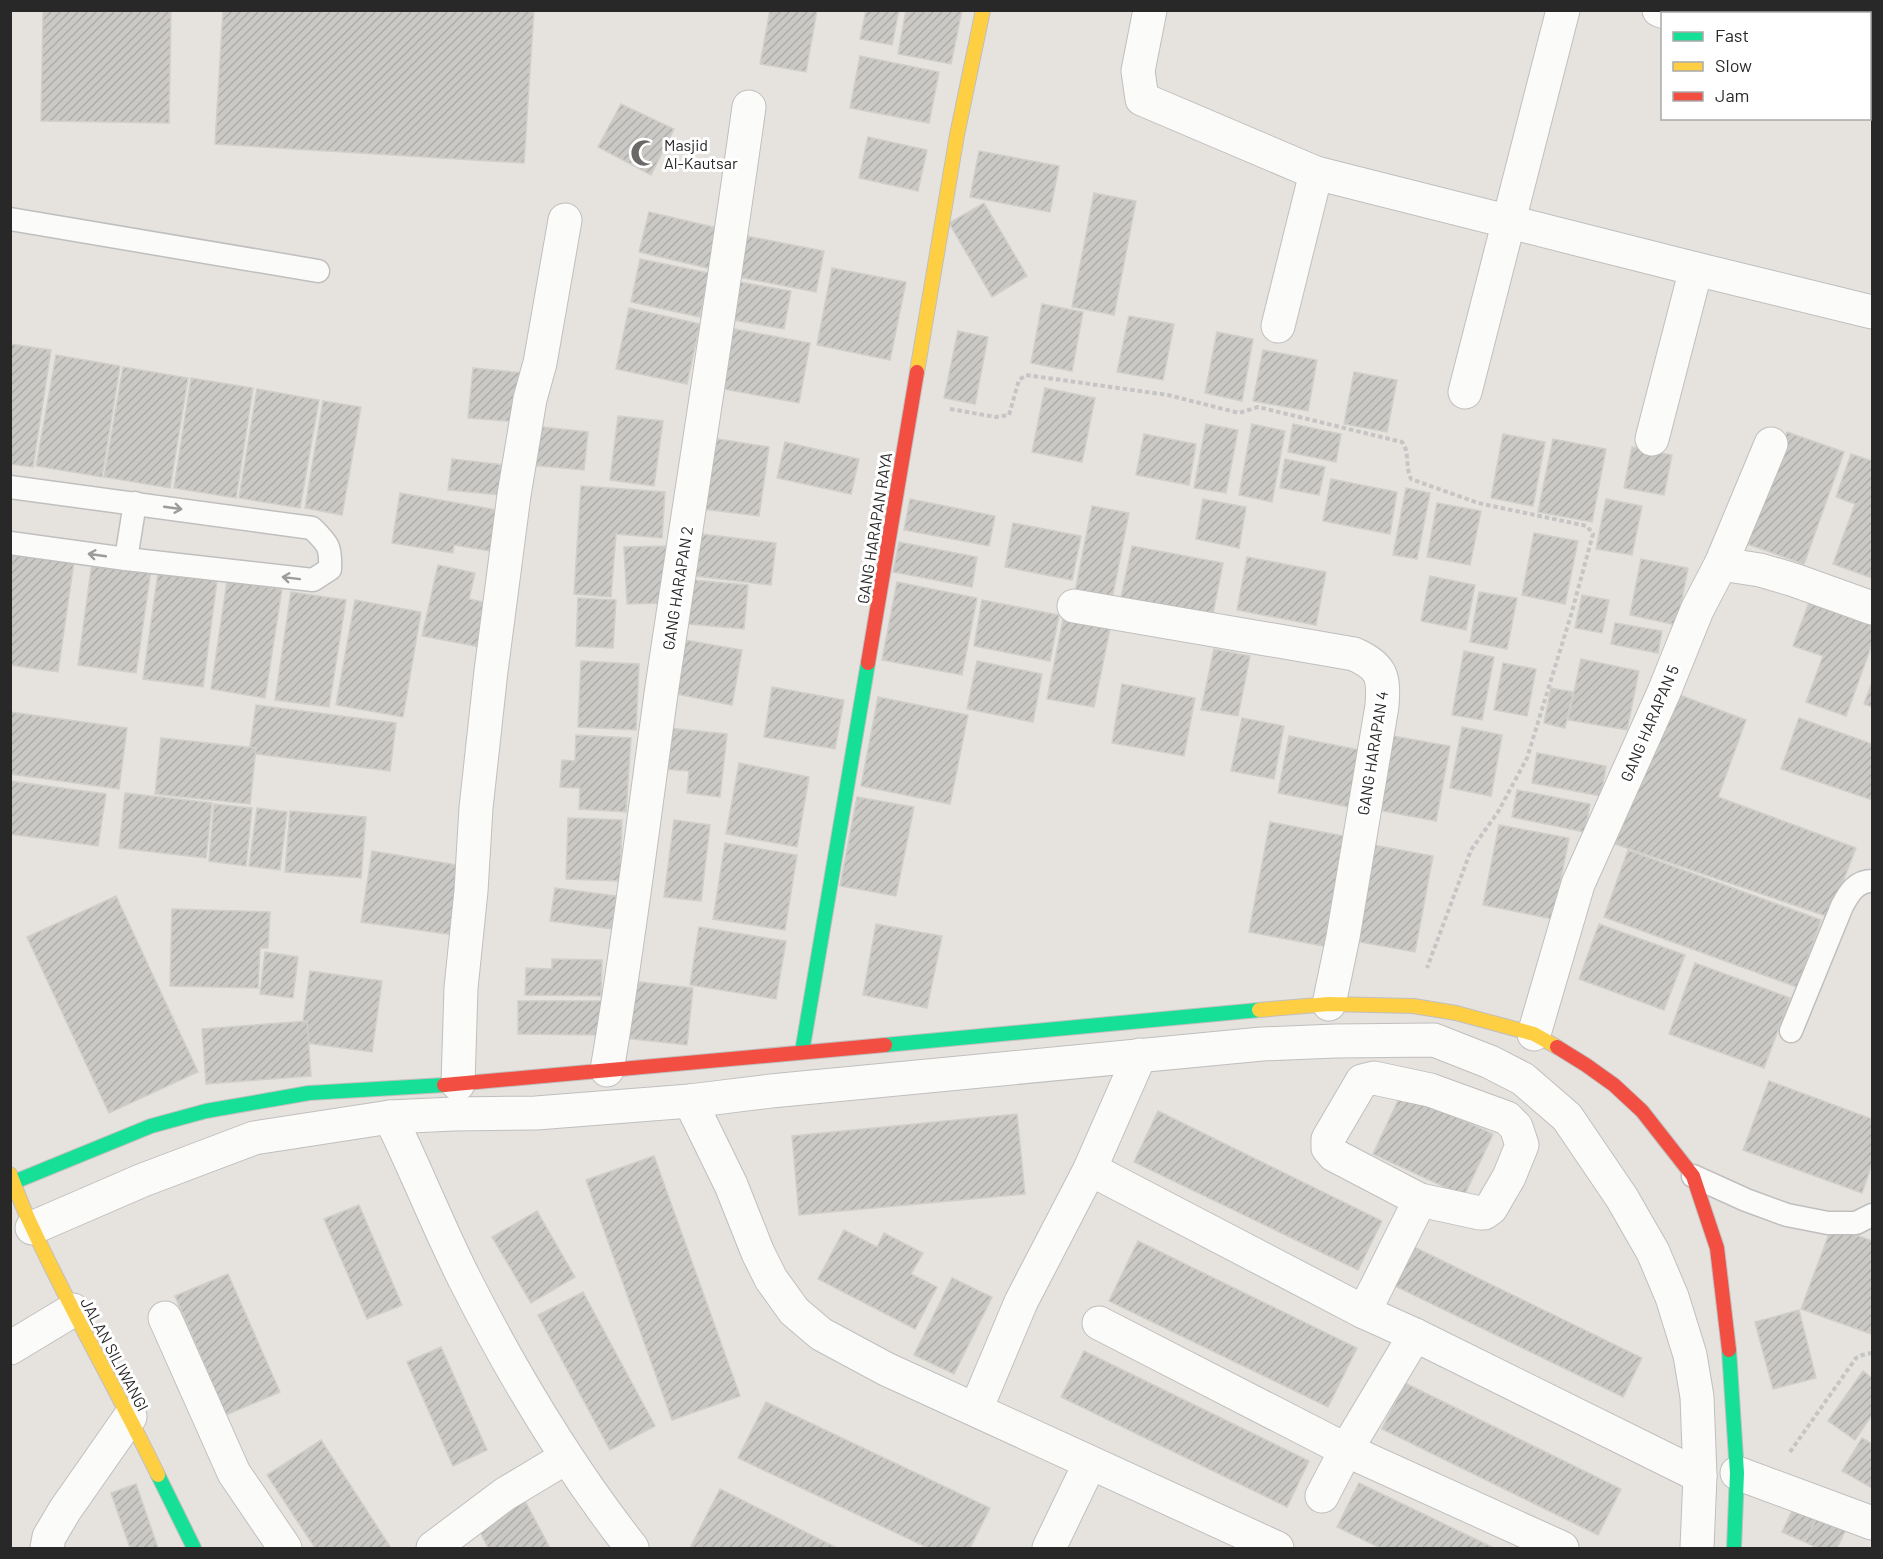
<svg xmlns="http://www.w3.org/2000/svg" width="1883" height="1559" font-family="Barlow,sans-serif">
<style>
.building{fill:url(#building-hatch);stroke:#d1cfca;stroke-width:1.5}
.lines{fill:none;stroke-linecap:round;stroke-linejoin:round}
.lane-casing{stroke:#c0bfbf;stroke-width:25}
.street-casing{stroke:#c0bfbf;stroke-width:35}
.fast-casing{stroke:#c0bfbf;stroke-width:16}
.slow-casing{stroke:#c0bfbf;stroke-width:16}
.jam-casing{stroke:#c0bfbf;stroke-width:16}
.path{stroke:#c6c5c5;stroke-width:4;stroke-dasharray:4.5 3;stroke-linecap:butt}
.lane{stroke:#fbfbfa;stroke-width:22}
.street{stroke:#fbfbfa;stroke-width:33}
.fast{stroke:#16e098;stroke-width:14}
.slow{stroke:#ffcf43;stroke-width:14}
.jam{stroke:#f24e42;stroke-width:14}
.oneway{stroke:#9c9c9c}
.labels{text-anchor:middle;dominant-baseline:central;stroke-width:6;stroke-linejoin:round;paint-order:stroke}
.poi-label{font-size:16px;fill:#282828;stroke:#fff;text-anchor:start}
.street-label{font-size:16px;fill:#282828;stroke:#fff}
</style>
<defs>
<pattern id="building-hatch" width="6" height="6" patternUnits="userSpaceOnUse" patternTransform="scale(1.5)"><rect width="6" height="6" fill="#cbc9c5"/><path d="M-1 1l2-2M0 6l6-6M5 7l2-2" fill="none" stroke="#aeada9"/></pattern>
</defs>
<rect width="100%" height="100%" fill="#e6e3de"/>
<g class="building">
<path d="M 43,10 L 171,10 L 169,123 L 41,121 Z"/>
<path d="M 223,10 L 534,10 L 524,163 L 215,144 Z"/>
<path d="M 770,10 L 817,10 L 806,72 L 760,64 Z"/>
<path d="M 866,10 L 899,10 L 892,45 L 860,39 Z"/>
<path d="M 906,10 L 962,10 L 951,64 L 898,54 Z"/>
<path d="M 860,56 L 939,72 L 929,123 L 850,108 Z"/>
<path d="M 621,104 L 674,129 L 651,175 L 598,147 Z"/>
<path d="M 868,137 L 927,150 L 918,191 L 859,178 Z"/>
<path d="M 979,151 L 1059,166 L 1050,212 L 970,197 Z"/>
<path d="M 1094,193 L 1136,201 L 1114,315 L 1072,307 Z"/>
<path d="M 984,203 L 1027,276 L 992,297 L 949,223 Z"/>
<path d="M 649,212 L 722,229 L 712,269 L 639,252 Z"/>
<path d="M 741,235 L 824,251 L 816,292 L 733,276 Z"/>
<path d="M 640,259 L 709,273 L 700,317 L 631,302 Z"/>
<path d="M 832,268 L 906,282 L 890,360 L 817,345 Z"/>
<path d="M 733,281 L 791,291 L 784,329 L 726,319 Z"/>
<path d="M 1042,304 L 1083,312 L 1072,371 L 1031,363 Z"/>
<path d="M 629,308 L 700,324 L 687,384 L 616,369 Z"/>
<path d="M 1129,316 L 1174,324 L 1163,380 L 1117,372 Z"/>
<path d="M 724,327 L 810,343 L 799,403 L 713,387 Z"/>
<path d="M 958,331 L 988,337 L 975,404 L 944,398 Z"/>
<path d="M 1217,332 L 1253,339 L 1242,401 L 1205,393 Z"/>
<path d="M 10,344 L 51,350 L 33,467 L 10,464 Z"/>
<path d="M 1263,350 L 1317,360 L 1308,411 L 1253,401 Z"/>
<path d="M 56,355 L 120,366 L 102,477 L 36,466 Z"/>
<path d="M 123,367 L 188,378 L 170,488 L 104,477 Z"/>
<path d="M 473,368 L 524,373 L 519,422 L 468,418 Z"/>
<path d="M 1354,372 L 1397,380 L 1387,432 L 1344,424 Z"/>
<path d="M 191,378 L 253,388 L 236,498 L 174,488 Z"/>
<path d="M 1045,388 L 1095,398 L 1082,462 L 1032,452 Z"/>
<path d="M 257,389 L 319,400 L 300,508 L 239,498 Z"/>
<path d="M 323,401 L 361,407 L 342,515 L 305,508 Z"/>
<path d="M 618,416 L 663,421 L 654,486 L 610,480 Z"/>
<path d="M 1206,424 L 1238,430 L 1226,493 L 1194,488 Z"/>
<path d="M 1252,424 L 1285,431 L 1272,502 L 1239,495 Z"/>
<path d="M 1293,424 L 1341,434 L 1336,462 L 1288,452 Z"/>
<path d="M 533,426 L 588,432 L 584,470 L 529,465 Z"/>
<path d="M 1787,432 L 1844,452 L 1804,564 L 1747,544 Z"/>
<path d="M 1144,434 L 1196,444 L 1189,485 L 1136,475 Z"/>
<path d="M 1503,434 L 1545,442 L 1533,506 L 1491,498 Z"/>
<path d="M 705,437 L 769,447 L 759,516 L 695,508 Z"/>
<path d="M 1553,439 L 1606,449 L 1592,522 L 1538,512 Z"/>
<path d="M 785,442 L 859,459 L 851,494 L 777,478 Z"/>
<path d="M 1632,447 L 1672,455 L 1664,495 L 1624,488 Z"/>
<path d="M 1851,454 L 1872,461 L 1872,578 L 1833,564 L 1855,504 L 1836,497 Z"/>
<path d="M 452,459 L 505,465 L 501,495 L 448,490 Z"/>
<path d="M 1285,459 L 1325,467 L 1319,495 L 1280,488 Z"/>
<path d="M 1331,479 L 1397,492 L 1390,534 L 1323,521 Z"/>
<path d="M 581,486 L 665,492 L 662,538 L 616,534 L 611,597 L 574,594 Z"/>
<path d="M 1406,488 L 1430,493 L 1417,559 L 1393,555 Z"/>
<path d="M 400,493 L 503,511 L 496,552 L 454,545 L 453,553 L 392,543 Z"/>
<path d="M 910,499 L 995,516 L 989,546 L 904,530 Z"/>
<path d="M 1203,499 L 1246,507 L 1239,548 L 1196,539 Z"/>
<path d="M 1606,499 L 1642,506 L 1632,555 L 1596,549 Z"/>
<path d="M 1437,503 L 1481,511 L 1470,565 L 1427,557 Z"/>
<path d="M 1092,506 L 1129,513 L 1112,599 L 1075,592 Z"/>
<path d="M 1013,523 L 1081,536 L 1072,580 L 1005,567 Z"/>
<path d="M 693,533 L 776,543 L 771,585 L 687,575 Z"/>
<path d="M 1534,533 L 1578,541 L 1565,604 L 1522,595 Z"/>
<path d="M 899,542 L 977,557 L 972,587 L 893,572 Z"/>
<path d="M 667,546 L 669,603 L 627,604 L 624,547 Z"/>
<path d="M 1132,546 L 1223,563 L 1212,619 L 1120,602 Z"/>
<path d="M 10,553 L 74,562 L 58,672 L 10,665 Z"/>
<path d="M 1247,557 L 1326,572 L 1316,625 L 1237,610 Z"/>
<path d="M 1641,559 L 1688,568 L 1677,625 L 1630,615 Z"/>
<path d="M 92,562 L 151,570 L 136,673 L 78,665 Z"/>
<path d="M 438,565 L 475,573 L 469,599 L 496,605 L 491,649 L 422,636 Z"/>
<path d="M 158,573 L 217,581 L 203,687 L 143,679 Z"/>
<path d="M 1430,576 L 1475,585 L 1466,630 L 1421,621 Z"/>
<path d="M 692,580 L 748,585 L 744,629 L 688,624 Z"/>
<path d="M 227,581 L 282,589 L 265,698 L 211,689 Z"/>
<path d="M 897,582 L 977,598 L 962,675 L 882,660 Z"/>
<path d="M 291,592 L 346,600 L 329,707 L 275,700 Z"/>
<path d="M 1479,592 L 1517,598 L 1507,649 L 1470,642 Z"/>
<path d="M 1812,594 L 1872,616 L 1872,644 L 1846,716 L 1806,702 L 1823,656 L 1793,646 Z"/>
<path d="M 1582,595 L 1609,600 L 1602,633 L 1575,628 Z"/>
<path d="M 578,598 L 616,600 L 613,648 L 576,646 Z"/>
<path d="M 355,600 L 421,612 L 403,717 L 336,705 Z"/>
<path d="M 982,600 L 1059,615 L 1050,661 L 974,646 Z"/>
<path d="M 1064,615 L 1111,624 L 1094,707 L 1047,699 Z"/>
<path d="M 1615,623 L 1662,631 L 1658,653 L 1611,644 Z"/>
<path d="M 685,640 L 742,650 L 732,705 L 676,694 Z"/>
<path d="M 1214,649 L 1250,656 L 1238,716 L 1201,710 Z"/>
<path d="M 1464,651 L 1494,657 L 1482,720 L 1452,715 Z"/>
<path d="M 1581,659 L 1639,671 L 1627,730 L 1568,720 Z"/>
<path d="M 581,661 L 639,664 L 636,730 L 578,727 Z"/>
<path d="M 977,661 L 1042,674 L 1033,722 L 967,709 Z"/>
<path d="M 1503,663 L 1536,669 L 1527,716 L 1494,710 Z"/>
<path d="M 1872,682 L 1872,707 L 1864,704 Z"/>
<path d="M 1122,684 L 1195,698 L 1184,756 L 1112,743 Z"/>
<path d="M 772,687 L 844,700 L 835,749 L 764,737 Z"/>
<path d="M 1551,688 L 1573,692 L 1565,728 L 1544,723 Z"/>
<path d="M 1677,694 L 1746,720 L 1718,797 L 1856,848 L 1829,917 L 1615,844 Z"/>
<path d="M 878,697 L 968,715 L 950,804 L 861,786 Z"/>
<path d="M 256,705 L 396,723 L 390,771 L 249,753 Z"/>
<path d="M 10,712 L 127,728 L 119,789 L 10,774 Z"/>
<path d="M 1242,718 L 1284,726 L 1274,779 L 1231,771 Z"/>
<path d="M 1799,718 L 1872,744 L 1872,800 L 1781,769 Z"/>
<path d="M 1462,727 L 1502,735 L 1491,796 L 1450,788 Z"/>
<path d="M 668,728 L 727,734 L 720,797 L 687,793 L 689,771 L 664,769 Z"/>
<path d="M 576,735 L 631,738 L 626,812 L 579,809 L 580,788 L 560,787 L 562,760 L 575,761 Z"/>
<path d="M 1387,735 L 1450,746 L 1436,821 L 1372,809 Z"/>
<path d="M 1289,736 L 1365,751 L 1354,808 L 1278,793 Z"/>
<path d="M 161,738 L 256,748 L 250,804 L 155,794 Z"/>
<path d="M 1537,753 L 1606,766 L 1601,796 L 1532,783 Z"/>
<path d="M 739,763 L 809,777 L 797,847 L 726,834 Z"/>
<path d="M 10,781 L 106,794 L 98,846 L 10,834 Z"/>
<path d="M 1517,790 L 1590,804 L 1585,832 L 1512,817 Z"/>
<path d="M 125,793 L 212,803 L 206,858 L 119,848 Z"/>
<path d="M 857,797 L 914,807 L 896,896 L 840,886 Z"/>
<path d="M 214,804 L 252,808 L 246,866 L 209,861 Z"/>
<path d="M 257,808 L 287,812 L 280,870 L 249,866 Z"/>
<path d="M 290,811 L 366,817 L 361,878 L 285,872 Z"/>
<path d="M 568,818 L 622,820 L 620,881 L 566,879 Z"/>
<path d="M 674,820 L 710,825 L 701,901 L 664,897 Z"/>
<path d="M 1270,822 L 1344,836 L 1324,946 L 1249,932 Z"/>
<path d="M 1499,825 L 1569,838 L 1553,919 L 1483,905 Z"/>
<path d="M 725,843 L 797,855 L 785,930 L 713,919 Z"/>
<path d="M 1368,844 L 1433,856 L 1415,952 L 1349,940 Z"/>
<path d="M 1628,850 L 1821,920 L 1797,987 L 1604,917 Z"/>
<path d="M 372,851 L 470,867 L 461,936 L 361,922 Z"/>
<path d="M 555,888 L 616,896 L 612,929 L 550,921 Z"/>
<path d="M 116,896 L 198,1072 L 109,1113 L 27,937 Z"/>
<path d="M 172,909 L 270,912 L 268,948 L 260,948 L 258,988 L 170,986 Z"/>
<path d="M 876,924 L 942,936 L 927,1008 L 863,995 Z"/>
<path d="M 1599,924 L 1685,955 L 1664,1010 L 1579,979 Z"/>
<path d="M 699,927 L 786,941 L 776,999 L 690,985 Z"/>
<path d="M 265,952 L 298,957 L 293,998 L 260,994 Z"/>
<path d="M 552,959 L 602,960 L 601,996 L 525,995 L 526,968 L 552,969 Z"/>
<path d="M 1695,963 L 1790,998 L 1764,1068 L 1669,1034 Z"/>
<path d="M 310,971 L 382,981 L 372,1052 L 300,1042 Z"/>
<path d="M 631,981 L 693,988 L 687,1045 L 624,1038 Z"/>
<path d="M 518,1001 L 601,1001 L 601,1035 L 518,1034 Z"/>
<path d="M 307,1021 L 311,1076 L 206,1084 L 202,1029 Z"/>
<path d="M 1769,1081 L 1872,1119 L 1872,1164 L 1862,1193 L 1743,1150 Z"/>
<path d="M 1402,1092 L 1493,1134 L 1464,1196 L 1373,1154 Z"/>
<path d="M 1158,1111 L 1382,1221 L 1358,1270 L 1134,1162 Z"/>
<path d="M 1017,1114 L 1025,1194 L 799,1215 L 792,1136 Z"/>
<path d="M 654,1156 L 740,1396 L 672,1420 L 586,1180 Z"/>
<path d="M 359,1205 L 402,1305 L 367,1319 L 324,1219 Z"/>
<path d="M 537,1211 L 575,1277 L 531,1303 L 492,1237 Z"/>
<path d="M 1832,1226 L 1872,1241 L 1872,1329 L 1871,1334 L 1801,1309 Z"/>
<path d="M 844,1230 L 877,1247 L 884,1233 L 923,1253 L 911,1274 L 937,1287 L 915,1329 L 818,1279 Z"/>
<path d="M 1138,1241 L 1357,1348 L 1328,1407 L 1109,1301 Z"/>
<path d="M 1410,1245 L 1642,1358 L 1623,1397 L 1391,1284 Z"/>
<path d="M 228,1274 L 280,1392 L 226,1415 L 175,1296 Z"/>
<path d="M 952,1278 L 992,1297 L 954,1374 L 914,1355 Z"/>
<path d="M 583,1292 L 655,1426 L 610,1450 L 538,1315 Z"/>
<path d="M 1799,1310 L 1816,1378 L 1773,1389 L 1755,1322 Z"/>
<path d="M 441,1347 L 487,1450 L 453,1466 L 407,1362 Z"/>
<path d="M 1084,1351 L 1309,1461 L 1287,1507 L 1061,1397 Z"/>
<path d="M 1863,1371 L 1872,1378 L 1872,1415 L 1855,1440 L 1828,1421 Z"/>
<path d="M 1405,1383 L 1621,1489 L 1598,1535 L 1382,1429 Z"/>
<path d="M 766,1402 L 990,1508 L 970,1548 L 928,1548 L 738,1458 Z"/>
<path d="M 1862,1438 L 1872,1444 L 1872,1488 L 1842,1471 Z"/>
<path d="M 321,1440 L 391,1548 L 315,1548 L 267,1475 Z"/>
<path d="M 1359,1483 L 1494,1548 L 1380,1548 L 1337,1527 Z"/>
<path d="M 136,1484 L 158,1548 L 130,1548 L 111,1493 Z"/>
<path d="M 720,1489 L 837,1548 L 690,1548 Z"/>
<path d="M 1799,1496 L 1822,1507 L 1805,1542 L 1782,1532 Z"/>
<path d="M 524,1499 L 550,1548 L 488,1548 L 476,1523 Z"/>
<path d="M 1822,1507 L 1850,1521 L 1837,1548 L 1817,1548 L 1805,1542 Z"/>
</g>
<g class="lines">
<defs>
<g id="lane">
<path d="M 10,219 L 318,271"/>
<path d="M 10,487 L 312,528 C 328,544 331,546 330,569 L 313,580 L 126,559 L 10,543"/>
<path d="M 126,559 L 135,503"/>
<path d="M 1791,1031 L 1842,906 C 1849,893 1856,881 1872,881"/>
<path d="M 1693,1176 L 1746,1200 L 1787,1215 L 1828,1223 L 1856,1223 L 1872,1215"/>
</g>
<g id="street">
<path d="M 1150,10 L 1138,71 L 1142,99 L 1316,173 L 1696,269 L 1872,312"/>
<path d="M 1659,10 L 1671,14"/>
<path d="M 1870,64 L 1872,65"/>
<path d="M 1278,326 L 1316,173"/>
<path d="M 1465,392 L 1563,10"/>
<path d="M 1652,439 L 1696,269"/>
<path d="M 1721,564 L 1771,444"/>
<path d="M 1074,606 L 1354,654 C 1383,667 1384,677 1382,706 L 1343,937 L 1329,1004"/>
<path d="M 1534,1034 L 1578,884 L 1664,692 L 1697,610 L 1721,564 L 1760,570 L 1794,580 L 1872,608"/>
<path d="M 607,1070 C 629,943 644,815 662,687 C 691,494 722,301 749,107"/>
<path d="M 1374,1078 L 1430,1090 L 1507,1118 L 1516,1127 L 1522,1145 L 1509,1177 L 1491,1208 L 1484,1213 L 1480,1213 L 1420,1200 L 1334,1155 L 1328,1148 L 1328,1139 L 1362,1081 Z"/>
<path d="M 458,1084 L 461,988 L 471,891 L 476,808 L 491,671 L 514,495 L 530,399 L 540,363 L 565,220"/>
<path d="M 690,1101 L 731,1185 L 758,1253 L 771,1279 L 794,1311 L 821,1334 L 886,1369 L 1277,1548"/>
<path d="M 390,1117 C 416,1170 438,1226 464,1278 C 512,1373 567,1465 632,1548"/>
<path d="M 1090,1169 L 1364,1312 L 1415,1335 L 1700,1476"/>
<path d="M 32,1228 L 143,1180 L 254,1138 L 390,1117 L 453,1114 L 536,1113 L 690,1101 L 771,1091 L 1262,1044 L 1335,1041 L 1434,1040 L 1490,1062 L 1523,1079 L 1567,1117 L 1622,1198 L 1653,1252 L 1672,1297 L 1690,1355 L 1697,1397 L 1700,1476 L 1697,1548"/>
<path d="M 1364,1312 L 1420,1200"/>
<path d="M 165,1318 L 234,1473 L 285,1548"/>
<path d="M 1099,1323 L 1346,1450 L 1562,1548"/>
<path d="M 10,1348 L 73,1310"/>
<path d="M 976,1409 L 1021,1302 L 1090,1169 L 1140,1055"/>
<path d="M 1737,1473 L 1872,1523"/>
<path d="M 1322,1496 L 1346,1450 L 1415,1335"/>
<path d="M 47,1548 L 49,1537 L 65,1510 L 130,1417"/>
<path d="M 433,1548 L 505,1494 L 565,1458"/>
<path d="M 1049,1548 L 1090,1463"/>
</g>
<g id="fast">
<path d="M 885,1045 L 1259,1010"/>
<path d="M 802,1052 L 868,663"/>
<path d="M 14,1182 L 151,1126 L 206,1111 L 309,1093 L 444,1085"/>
<path d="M 1729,1350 L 1737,1473 L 1734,1548"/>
<path d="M 158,1475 L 194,1548"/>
</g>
<g id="slow">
<path d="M 917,372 L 957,135 L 983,10"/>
<path d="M 1259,1010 L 1329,1004 L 1413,1006 L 1456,1013 L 1534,1034 L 1557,1047"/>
<path d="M 10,1174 C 17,1192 24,1211 33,1229 C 72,1313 118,1392 158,1475"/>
</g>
<g id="jam">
<path d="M 868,663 L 917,372"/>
<path d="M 1557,1047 L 1586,1065 L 1614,1085 L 1642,1111 L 1693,1176 L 1717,1248 L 1729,1350"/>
<path d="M 444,1085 L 885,1045"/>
</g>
</defs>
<use href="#lane" class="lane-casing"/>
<use href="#street" class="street-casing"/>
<use href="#fast" class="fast-casing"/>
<use href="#slow" class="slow-casing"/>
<use href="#jam" class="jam-casing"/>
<g class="path">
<path d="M 950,409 L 996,417 L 1009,415 L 1019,380 L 1026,375 L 1168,395 L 1239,413 L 1258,407 L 1402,442 C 1410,452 1405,467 1411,479 L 1478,503 L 1587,526 L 1593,534 L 1571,615 L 1527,758 L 1498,812 L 1471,850 L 1427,968"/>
<path d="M 1790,1452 L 1856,1358 L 1862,1355 L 1872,1353"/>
</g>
<use href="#lane" class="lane"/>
<use href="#street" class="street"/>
<use href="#fast" class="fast"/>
<use href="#slow" class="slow"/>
<use href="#jam" class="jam"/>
</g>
<defs><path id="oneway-shaft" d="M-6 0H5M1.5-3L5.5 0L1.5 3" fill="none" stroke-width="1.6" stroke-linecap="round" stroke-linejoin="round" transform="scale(1.5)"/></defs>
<g class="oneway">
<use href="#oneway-shaft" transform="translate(173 508) rotate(8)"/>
<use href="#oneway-shaft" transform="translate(97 555) rotate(-172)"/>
<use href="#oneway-shaft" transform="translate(291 578) rotate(-173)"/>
</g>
<defs>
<symbol id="mosque-bare" viewBox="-9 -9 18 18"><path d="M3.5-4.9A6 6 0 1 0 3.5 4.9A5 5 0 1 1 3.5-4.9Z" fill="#6a6968" stroke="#fff" stroke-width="2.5" paint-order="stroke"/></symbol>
</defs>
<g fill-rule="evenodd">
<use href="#mosque-bare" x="625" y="134" width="38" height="38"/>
</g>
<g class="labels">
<g class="poi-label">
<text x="664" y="144">Masjid<tspan x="664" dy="18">Al-Kautsar</tspan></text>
</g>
<g class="street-label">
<text transform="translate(874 528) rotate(-81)">GANG HARAPAN RAYA</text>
<text transform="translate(677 588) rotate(-81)">GANG HARAPAN 2</text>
<text transform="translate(1649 723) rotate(-67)">GANG HARAPAN 5</text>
<text transform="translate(1372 753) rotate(-81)">GANG HARAPAN 4</text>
<text transform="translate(115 1354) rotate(62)">JALAN SILIWANGI</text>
</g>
</g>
<rect width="1883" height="1559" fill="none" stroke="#282828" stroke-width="24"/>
<rect x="1661" y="12" width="210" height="108" fill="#ffffff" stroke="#a9a9a9" stroke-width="1.5"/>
<rect x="1673" y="32" width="30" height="9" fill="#16e098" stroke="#a9a9a9" stroke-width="1.5"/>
<text x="1715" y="42" font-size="18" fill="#282828">Fast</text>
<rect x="1673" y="62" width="30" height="9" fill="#ffcf43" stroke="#a9a9a9" stroke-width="1.5"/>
<text x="1715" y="72" font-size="18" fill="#282828">Slow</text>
<rect x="1673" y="92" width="30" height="9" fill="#f24e42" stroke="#a9a9a9" stroke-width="1.5"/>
<text x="1715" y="102" font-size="18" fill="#282828">Jam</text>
</svg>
